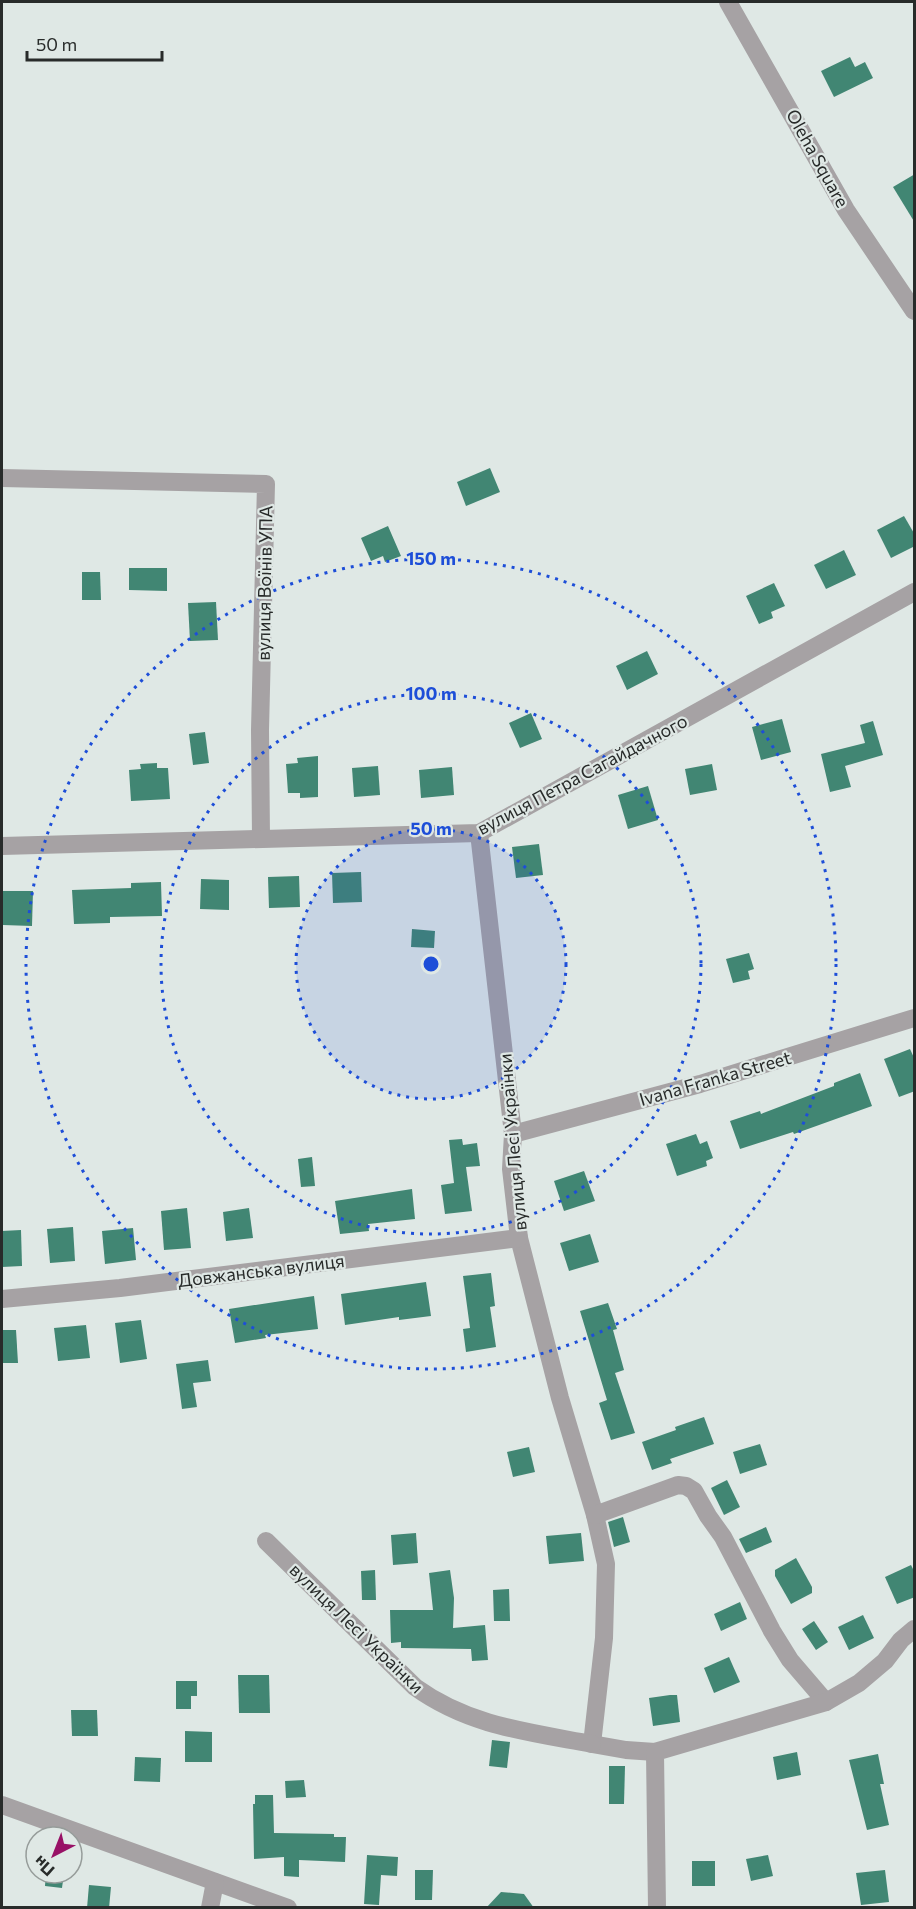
<svg xmlns="http://www.w3.org/2000/svg" width="916" height="1909" font-family="Commissioner,sans-serif">
<style>
.building{fill:#418673}
.lines{fill:none;stroke-linecap:round;stroke-linejoin:round}
.minor{stroke:#a6a2a4;stroke-width:18}
.ring{fill:none;stroke:#1d4ed8;stroke-width:3;stroke-dasharray:3 6}
.labels{text-anchor:middle;dominant-baseline:central;stroke-width:4.5;stroke-linejoin:round;paint-order:stroke}
.street-label{font-size:18px;fill:#282b2a;stroke:#dfe8e5}
.centre{fill:#1d4ed8;stroke:#dfe8e5;stroke-width:3}
.ring-label{font-size:18px;text-anchor:middle;font-weight:bold;fill:#1d4ed8;stroke:#dfe8e5;stroke-width:4.5;stroke-linejoin:round;paint-order:stroke}
</style>
<rect width="100%" height="100%" fill="#dfe8e5"/>
<g class="building">
<path d="M 850,57 L 855,67 L 865,62 L 873,78 L 834,97 L 821,71 Z"/>
<path d="M 915,174 L 915,223 L 893,187 Z"/>
<path d="M 490,468 L 500,492 L 466,506 L 457,482 Z"/>
<path d="M 904,516 L 915,535 L 915,546 L 891,558 L 877,530 Z"/>
<path d="M 388,526 L 401,556 L 385,562 L 383,556 L 371,561 L 361,538 Z"/>
<path d="M 844,550 L 856,575 L 826,589 L 814,565 Z"/>
<path d="M 129,568 L 167,568 L 167,591 L 129,590 Z"/>
<path d="M 82,572 L 100,572 L 101,600 L 82,600 Z"/>
<path d="M 774,583 L 785,606 L 771,612 L 773,618 L 759,624 L 746,596 Z"/>
<path d="M 216,602 L 218,640 L 190,641 L 188,603 Z"/>
<path d="M 647,651 L 658,674 L 627,690 L 616,666 Z"/>
<path d="M 531,713 L 542,739 L 520,748 L 509,723 Z"/>
<path d="M 782,719 L 791,752 L 761,760 L 752,727 Z"/>
<path d="M 873,721 L 883,755 L 845,766 L 851,787 L 830,792 L 821,754 L 865,743 L 860,725 Z"/>
<path d="M 205,732 L 209,763 L 193,765 L 189,734 Z"/>
<path d="M 318,756 L 318,797 L 300,798 L 300,793 L 288,793 L 286,764 L 298,763 L 297,758 Z"/>
<path d="M 157,763 L 157,768 L 168,768 L 170,799 L 131,801 L 129,770 L 141,769 L 140,764 Z"/>
<path d="M 712,764 L 717,790 L 690,795 L 685,769 Z"/>
<path d="M 378,766 L 380,795 L 354,797 L 352,768 Z"/>
<path d="M 452,767 L 454,795 L 421,798 L 419,770 Z"/>
<path d="M 648,786 L 658,820 L 628,829 L 618,795 Z"/>
<path d="M 539,844 L 543,875 L 516,878 L 512,847 Z"/>
<path d="M 361,872 L 362,902 L 333,903 L 332,873 Z"/>
<path d="M 299,876 L 300,907 L 269,908 L 268,877 Z"/>
<path d="M 201,879 L 229,880 L 229,910 L 200,909 Z"/>
<path d="M 161,882 L 162,916 L 110,917 L 110,923 L 74,924 L 72,890 L 131,888 L 131,883 Z"/>
<path d="M 3,891 L 33,891 L 32,926 L 3,925 Z"/>
<path d="M 412,929 L 435,931 L 434,948 L 411,947 Z"/>
<path d="M 749,953 L 754,969 L 748,971 L 750,979 L 733,983 L 726,959 Z"/>
<path d="M 910,1049 L 915,1060 L 915,1091 L 899,1097 L 884,1059 Z"/>
<path d="M 860,1073 L 872,1106 L 794,1134 L 793,1132 L 740,1149 L 730,1121 L 760,1111 L 761,1114 L 834,1086 L 834,1083 Z"/>
<path d="M 696,1134 L 700,1144 L 707,1141 L 713,1158 L 706,1161 L 707,1166 L 677,1176 L 666,1144 Z"/>
<path d="M 462,1139 L 463,1145 L 477,1143 L 480,1166 L 466,1167 L 472,1211 L 445,1214 L 441,1185 L 454,1183 L 449,1140 Z"/>
<path d="M 312,1157 L 315,1186 L 301,1187 L 298,1159 Z"/>
<path d="M 584,1171 L 595,1201 L 564,1211 L 554,1181 Z"/>
<path d="M 412,1189 L 415,1219 L 368,1224 L 369,1231 L 340,1234 L 335,1201 Z"/>
<path d="M 187,1208 L 191,1248 L 164,1250 L 161,1211 Z"/>
<path d="M 249,1208 L 253,1238 L 226,1241 L 223,1212 Z"/>
<path d="M 73,1227 L 75,1261 L 50,1263 L 47,1229 Z"/>
<path d="M 133,1228 L 136,1260 L 105,1264 L 102,1231 Z"/>
<path d="M 21,1230 L 22,1266 L 2,1267 L 2,1231 Z"/>
<path d="M 590,1234 L 599,1262 L 569,1271 L 560,1243 Z"/>
<path d="M 491,1273 L 495,1306 L 490,1307 L 496,1347 L 466,1352 L 463,1329 L 470,1328 L 463,1276 Z"/>
<path d="M 426,1282 L 431,1316 L 399,1320 L 399,1317 L 345,1325 L 341,1294 Z"/>
<path d="M 314,1296 L 318,1329 L 265,1335 L 266,1338 L 235,1343 L 229,1309 Z"/>
<path d="M 608,1303 L 617,1329 L 613,1330 L 624,1370 L 615,1373 L 635,1433 L 611,1440 L 599,1403 L 607,1400 L 580,1311 Z"/>
<path d="M 141,1320 L 147,1359 L 120,1363 L 115,1323 Z"/>
<path d="M 86,1325 L 90,1358 L 58,1361 L 54,1328 Z"/>
<path d="M 2,1330 L 16,1330 L 18,1363 L 2,1363 Z"/>
<path d="M 208,1360 L 211,1381 L 193,1383 L 197,1407 L 182,1409 L 176,1364 Z"/>
<path d="M 704,1417 L 714,1444 L 670,1459 L 672,1463 L 652,1470 L 642,1442 L 676,1430 L 675,1427 Z"/>
<path d="M 760,1444 L 767,1465 L 740,1474 L 733,1452 Z"/>
<path d="M 529,1447 L 535,1472 L 513,1477 L 507,1452 Z"/>
<path d="M 727,1480 L 740,1507 L 724,1515 L 711,1488 Z"/>
<path d="M 623,1517 L 630,1542 L 614,1547 L 608,1522 Z"/>
<path d="M 766,1527 L 772,1542 L 746,1553 L 739,1539 Z"/>
<path d="M 416,1533 L 418,1563 L 393,1565 L 391,1535 Z"/>
<path d="M 581,1533 L 584,1561 L 549,1564 L 546,1536 Z"/>
<path d="M 796,1558 L 812,1587 L 812,1593 L 791,1604 L 775,1576 L 775,1570 Z"/>
<path d="M 911,1565 L 915,1573 L 915,1597 L 897,1604 L 885,1577 Z"/>
<path d="M 375,1570 L 376,1600 L 362,1600 L 361,1571 Z"/>
<path d="M 450,1570 L 454,1598 L 453,1628 L 485,1625 L 488,1660 L 472,1661 L 471,1649 L 401,1648 L 401,1642 L 391,1643 L 390,1610 L 433,1610 L 429,1573 Z"/>
<path d="M 509,1589 L 510,1621 L 494,1621 L 493,1590 Z"/>
<path d="M 740,1602 L 747,1619 L 721,1631 L 714,1614 Z"/>
<path d="M 863,1615 L 874,1638 L 849,1650 L 838,1627 Z"/>
<path d="M 814,1621 L 828,1642 L 816,1650 L 802,1629 Z"/>
<path d="M 729,1657 L 740,1682 L 714,1693 L 704,1668 Z"/>
<path d="M 238,1675 L 269,1675 L 270,1713 L 239,1713 Z"/>
<path d="M 176,1681 L 197,1681 L 197,1696 L 191,1696 L 191,1709 L 176,1709 Z"/>
<path d="M 670,1695 L 677,1695 L 680,1722 L 653,1726 L 649,1698 Z"/>
<path d="M 71,1710 L 97,1710 L 98,1736 L 72,1736 Z"/>
<path d="M 185,1731 L 212,1732 L 212,1762 L 185,1762 Z"/>
<path d="M 492,1740 L 510,1742 L 507,1768 L 489,1766 Z"/>
<path d="M 797,1752 L 801,1775 L 777,1780 L 773,1757 Z"/>
<path d="M 878,1754 L 884,1784 L 880,1784 L 889,1825 L 867,1830 L 849,1760 Z"/>
<path d="M 135,1757 L 161,1758 L 160,1782 L 134,1781 Z"/>
<path d="M 609,1766 L 625,1766 L 624,1804 L 609,1804 Z"/>
<path d="M 304,1780 L 306,1797 L 286,1798 L 285,1781 Z"/>
<path d="M 255,1795 L 273,1795 L 274,1833 L 334,1834 L 334,1837 L 346,1837 L 345,1862 L 299,1860 L 299,1877 L 284,1876 L 284,1857 L 254,1859 L 253,1804 L 255,1804 Z"/>
<path d="M 367,1855 L 398,1857 L 397,1876 L 381,1875 L 379,1905 L 364,1904 Z"/>
<path d="M 768,1855 L 773,1876 L 751,1881 L 746,1859 Z"/>
<rect x="692" y="1861" width="23" height="25"/>
<path d="M 415,1870 L 433,1870 L 432,1900 L 415,1900 Z"/>
<path d="M 885,1870 L 889,1902 L 861,1905 L 856,1873 Z"/>
<path d="M 46,1873 L 64,1873 L 62,1888 L 45,1886 Z"/>
<path d="M 89,1885 L 111,1887 L 109,1908 L 87,1908 Z"/>
<path d="M 501,1892 L 524,1894 L 534,1908 L 486,1908 Z"/>
</g>
<g class="lines">
<g class="minor">
<path d="M 728,2 L 846,210 L 914,311"/>
<path d="M 2,478 L 266,484 L 260,730 L 261,838"/>
<path d="M 479,833 L 513,1134 L 511,1169 L 519,1238 L 560,1398 L 595,1515 L 606,1564 L 604,1638 L 592,1744 L 626,1750 L 655,1752"/>
<path d="M 2,846 L 479,833 L 914,592"/>
<path d="M 513,1134 L 700,1084 L 914,1018"/>
<path d="M 2,1299 L 120,1288 L 519,1238"/>
<path d="M 595,1515 L 678,1485 L 686,1486 L 694,1491 L 708,1516 L 723,1537 L 772,1631 L 790,1660 L 826,1702"/>
<path d="M 266,1541 L 415,1687 C 469,1726 528,1732 592,1744"/>
<path d="M 2,1805 L 288,1908"/>
<path d="M 210,1908 L 215,1882"/>
<path d="M 657,1908 L 655,1752 L 826,1702 L 859,1683 L 885,1661 L 901,1640 L 914,1629"/>
</g>
</g>
<circle cx="431" cy="964" r="135" fill="#1d4ed8" fill-opacity=".12"/>
<g class="ring">
<circle cx="431" cy="964" r="135"/>
<circle cx="431" cy="964" r="270"/>
<circle cx="431" cy="964" r="405"/>
</g>
<g class="labels">
<g class="street-label">
<text transform="translate(818 158) rotate(61)">Oleha Square</text>
<text transform="translate(264 583) rotate(-89)">вулиця Воїнів УПА</text>
<text transform="translate(582 774) rotate(-28)">вулиця Петра Сагайдачного</text>
<text transform="translate(715 1078) rotate(-16)">Ivana Franka Street</text>
<text transform="translate(512 1142) rotate(-95)">вулиця Лесі Українки</text>
<text transform="translate(261 1270) rotate(-7)">Довжанська вулиця</text>
<text transform="translate(357 1628) rotate(44)">вулиця Лесі Українки</text>
</g>
</g>
<circle cx="431" cy="964" r="9" class="centre"/>
<g class="ring-label">
<text x="431" y="565">150 m</text>
<text x="431" y="700">100 m</text>
<text x="431" y="835">50 m</text>
</g>
<rect width="916" height="1909" fill="none" stroke="#282b2a" stroke-width="6"/>
<g transform="translate(54 1855) rotate(222)"><circle r="28" fill="#dfe8e5" stroke="#969c9a" stroke-width="1.5"/>
<path d="M0-4.5L10 22L0 15L-10 22Z" fill="#981166"/>
<text y="-9" font-size="16" font-weight="bold" text-anchor="middle" fill="#282b2a">Пн</text>
</g>
<path d="M27 51v9h135v-9" fill="none" stroke="#282b2a" stroke-width="3"/>
<text x="36" y="51" font-size="18" fill="#282b2a" stroke="#dfe8e5" stroke-width="4.5" paint-order="stroke">50 m</text>
</svg>
